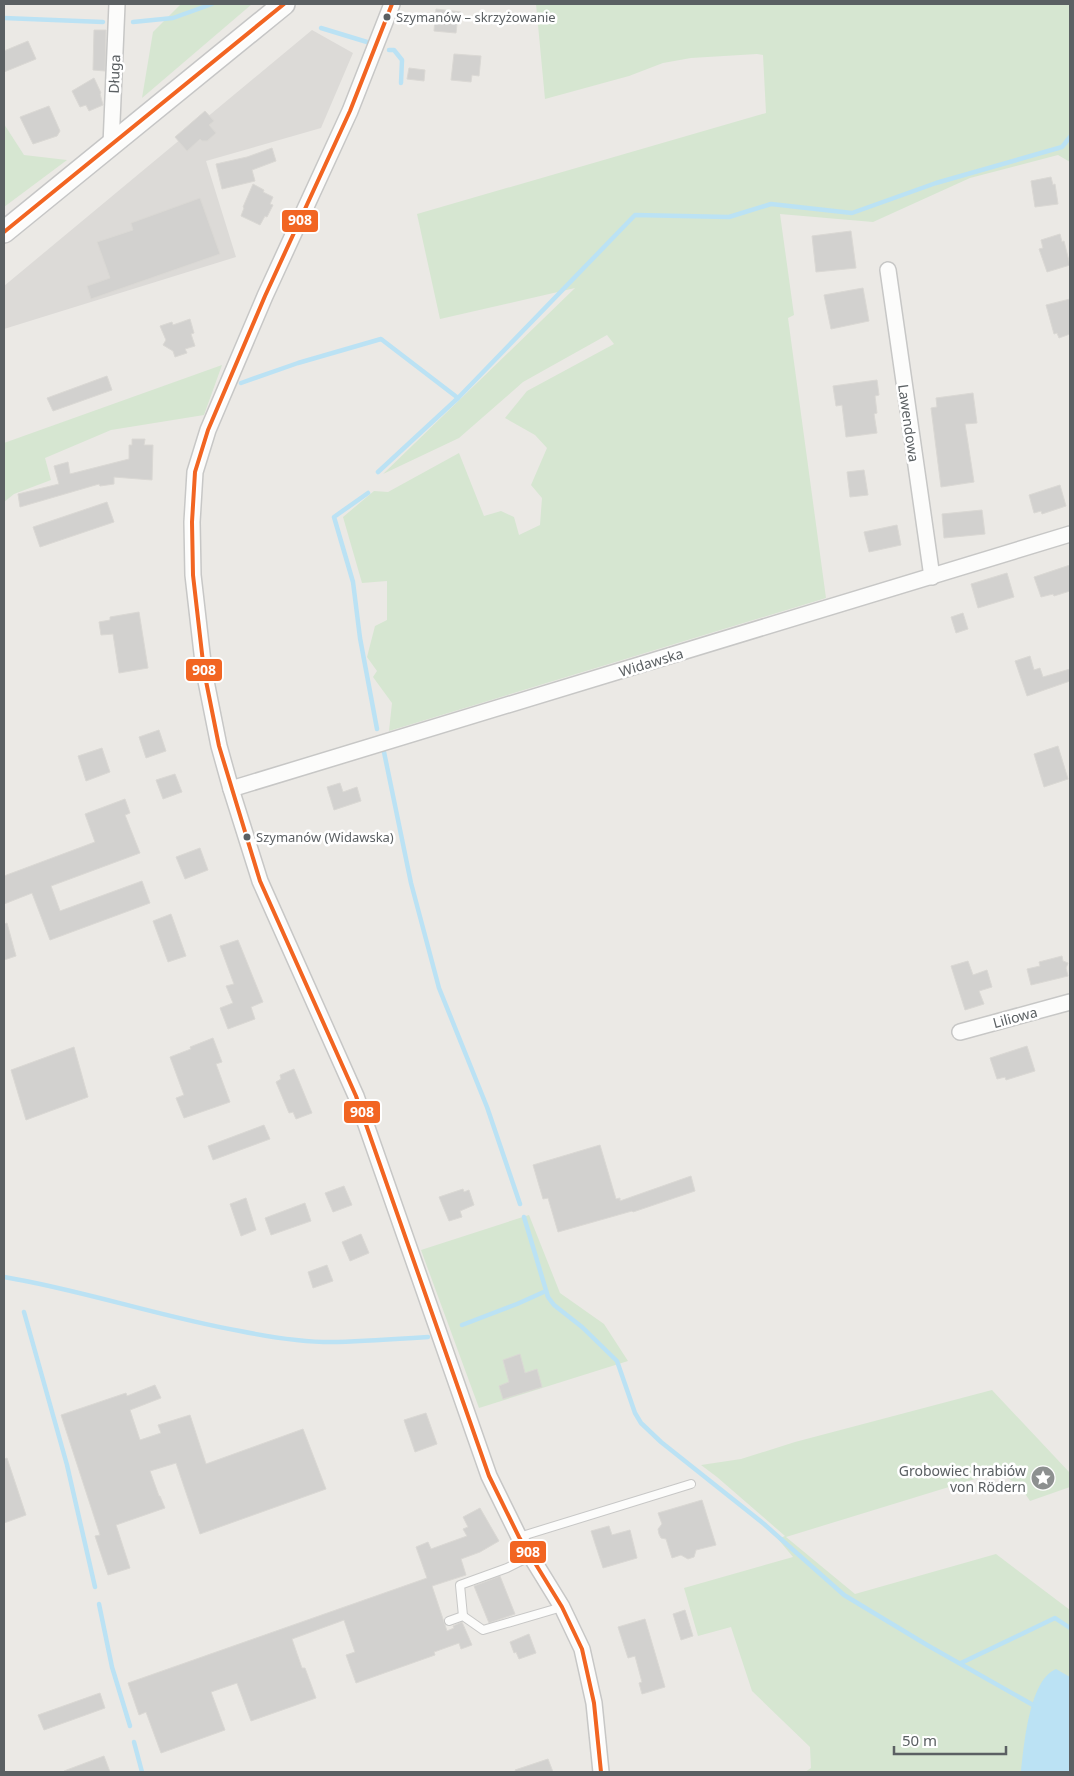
<svg xmlns="http://www.w3.org/2000/svg" width="1074" height="1776" font-family="'Noto Sans',sans-serif">
<style>
.industrial{fill:#dcdad7}
.green{fill:#d6e6d1}
.water{fill:#bbe2f4}
.lines{fill:none;stroke-linecap:round;stroke-linejoin:round}
.stream{stroke:#bbe2f4;stroke-width:4.5}
.building{fill:#d2d1cf;stroke:#dad8d4}
.lane-casing{stroke:#c7c7c6;stroke-width:10}
.street-casing{stroke:#c7c7c6;stroke-width:18}
.secondary-casing{stroke:#c6c6c6;stroke-width:24}
.lane{stroke:#fcfcfb;stroke-width:8}
.street{stroke:#fcfcfb;stroke-width:15}
.secondary{stroke:#fcfcfb;stroke-width:21}
.bus-1-casing{stroke:#fff;stroke-width:8}
.bus-1{stroke:#f26522;stroke-width:4}
.bus-dot{fill:#5b6063;stroke:#fff;stroke-width:2}
.labels{text-anchor:middle;dominant-baseline:central;stroke-width:5;stroke-linejoin:round;paint-order:stroke}
.bus-label{font-size:13px;fill:#5b6063;stroke:#fff;text-anchor:start}
.street-label{font-size:14px;fill:#5b6063;stroke:#fff}
.poi-label{font-size:14px;fill:#5b6063;stroke:#fff;text-anchor:end}
.line-badge{stroke:#fff;stroke-width:2}
.badge-label{font-size:14px;text-anchor:middle;font-weight:bold;fill:#fff}
</style>
<rect width="100%" height="100%" fill="#ebe9e5"/>
<path class="industrial" d="M 312,30 L 353,53 L 321,128 L 206,161 L 236,257 L 4,329 L 4,286 Z"/>
<g class="green">
<path d="M 181,4 L 252,4 L 142,98 L 153,32 Z"/>
<path d="M 536,4 L 1070,4 L 1070,162 L 1058,155 L 970,178 L 873,222 L 780,214 L 794,315 L 788,318 L 826,598 L 389,731 L 392,703 L 373,677 L 377,671 L 367,657 L 375,626 L 387,620 L 387,581 L 362,583 L 343,517 L 374,491 L 388,492 L 459,453 L 484,516 L 501,511 L 514,517 L 519,535 L 540,525 L 542,498 L 531,485 L 547,448 L 535,435 L 505,418 L 527,391 L 614,344 L 607,335 L 523,382 L 459,438 L 383,474 L 575,288 L 440,319 L 417,214 L 766,113 L 763,55 L 757,54 L 691,58 L 663,63 L 629,76 L 545,99 Z"/>
<path d="M 4,124 L 24,155 L 67,160 L 4,207 Z"/>
<path d="M 222,365 L 204,415 L 111,430 L 45,458 L 51,480 L 14,494 L 4,502 L 4,443 Z"/>
<path d="M 529,1215 L 560,1293 L 604,1324 L 628,1361 L 479,1408 L 421,1250 Z"/>
<path d="M 992,1390 L 1070,1473 L 1070,1487 L 1030,1501 L 1024,1492 L 1001,1471 L 786,1537 L 855,1594 L 996,1554 L 1070,1610 L 1070,1772 L 805,1772 L 811,1768 L 810,1747 L 752,1691 L 731,1627 L 698,1636 L 684,1588 L 793,1557 L 778,1539 L 785,1536 L 717,1477 L 701,1465 L 741,1459 L 795,1442 Z"/>
</g>
<path class="water" d="M 1056,1669 L 1070,1677 L 1070,1772 L 1021,1772 C 1024,1746 1029,1680 1056,1669 Z"/>
<g class="lines">
<g class="stream">
<path d="M 4,18 L 103,22"/>
<path d="M 133,22 L 173,18 L 212,4"/>
<path d="M 321,28 L 367,42"/>
<path d="M 389,50 L 394,50 L 402,60 L 401,83"/>
<path d="M 241,383 L 298,363 L 381,339 L 458,398"/>
<path d="M 378,472 L 458,398 L 635,215 L 729,217 L 771,204 L 852,213 L 936,183 L 1062,147 L 1070,137"/>
<path d="M 368,493 L 334,517 L 353,582 L 360,638 L 377,729"/>
<path d="M 384,752 L 411,883 L 439,988 L 487,1107 L 520,1204"/>
<path d="M 524,1217 L 548,1297 L 554,1305 L 582,1327 L 617,1361 L 635,1413 L 641,1423 L 661,1442 L 764,1524 L 844,1595 L 927,1645 L 1033,1705"/>
<path d="M 4,1277 C 83,1290 160,1317 240,1331 C 270,1337 306,1343 338,1342 C 368,1341 398,1339 428,1337"/>
<path d="M 24,1312 L 67,1465 L 95,1587"/>
<path d="M 462,1325 L 517,1304 L 546,1291"/>
<path d="M 99,1604 L 112,1667 L 130,1726"/>
<path d="M 961,1663 L 1055,1618 L 1070,1628"/>
<path d="M 134,1742 L 142,1772"/>
</g>
</g>
<g class="building">
<path d="M 436,9 L 461,12 L 460,24 L 457,24 L 456,33 L 434,31 Z"/>
<path d="M 94,30 L 106,30 L 105,71 L 93,70 Z"/>
<path d="M 28,41 L 36,59 L 4,72 L 4,51 Z"/>
<path d="M 454,54 L 481,56 L 479,76 L 472,75 L 471,82 L 451,80 Z"/>
<path d="M 409,68 L 425,70 L 424,81 L 407,79 Z"/>
<path d="M 94,78 L 101,93 L 100,94 L 103,105 L 89,111 L 86,105 L 80,107 L 72,91 Z"/>
<path d="M 49,106 L 60,131 L 57,136 L 33,144 L 20,117 Z"/>
<path d="M 205,111 L 214,121 L 209,125 L 216,133 L 207,141 L 202,141 L 200,139 L 187,151 L 175,137 Z"/>
<path d="M 272,148 L 276,161 L 252,170 L 255,181 L 222,189 L 216,164 L 247,157 Z"/>
<path d="M 1051,177 L 1053,185 L 1055,184 L 1058,204 L 1035,207 L 1031,181 Z"/>
<path d="M 253,184 L 264,190 L 263,192 L 273,197 L 270,204 L 273,205 L 267,217 L 265,216 L 260,225 L 241,216 L 244,208 L 243,207 Z"/>
<path d="M 200,198 L 220,254 L 91,299 L 87,286 L 110,278 L 97,242 L 133,230 L 131,223 Z"/>
<path d="M 851,231 L 856,268 L 816,272 L 812,236 Z"/>
<path d="M 1060,234 L 1062,242 L 1064,241 L 1070,265 L 1047,272 L 1039,249 L 1043,248 L 1041,240 Z"/>
<path d="M 863,288 L 869,321 L 831,329 L 824,295 Z"/>
<path d="M 1070,299 L 1070,334 L 1059,338 L 1057,333 L 1054,334 L 1046,305 Z"/>
<path d="M 190,319 L 194,333 L 191,334 L 195,346 L 185,349 L 187,353 L 175,357 L 173,351 L 163,345 L 166,340 L 160,326 L 172,322 L 173,325 Z"/>
<path d="M 107,376 L 112,390 L 53,411 L 47,398 Z"/>
<path d="M 877,380 L 879,395 L 875,396 L 877,413 L 874,414 L 877,433 L 846,437 L 842,405 L 836,406 L 833,386 Z"/>
<path d="M 973,393 L 977,423 L 965,424 L 974,482 L 941,487 L 931,408 L 937,407 L 936,398 Z"/>
<path d="M 132,439 L 145,439 L 144,445 L 153,445 L 152,480 L 114,477 L 114,484 L 100,486 L 99,484 L 20,507 L 18,494 L 59,484 L 54,466 L 68,462 L 70,474 L 129,459 L 129,445 L 132,445 Z"/>
<path d="M 864,470 L 868,495 L 850,497 L 847,472 Z"/>
<path d="M 1060,485 L 1066,506 L 1042,514 L 1041,511 L 1034,513 L 1029,495 Z"/>
<path d="M 107,502 L 114,522 L 40,547 L 33,527 Z"/>
<path d="M 982,510 L 985,534 L 944,538 L 942,514 Z"/>
<path d="M 897,525 L 901,545 L 869,552 L 864,532 Z"/>
<path d="M 1070,565 L 1070,591 L 1054,596 L 1053,594 L 1041,597 L 1034,577 Z"/>
<path d="M 1007,573 L 1014,597 L 978,608 L 971,584 Z"/>
<path d="M 139,612 L 148,668 L 119,673 L 113,634 L 101,635 L 99,622 L 110,620 L 110,617 Z"/>
<path d="M 963,613 L 968,629 L 956,633 L 951,617 Z"/>
<path d="M 1030,656 L 1034,670 L 1040,668 L 1043,677 L 1070,669 L 1070,681 L 1027,696 L 1015,661 Z"/>
<path d="M 159,730 L 166,751 L 146,758 L 139,737 Z"/>
<path d="M 1058,746 L 1068,779 L 1044,787 L 1034,754 Z"/>
<path d="M 102,748 L 110,772 L 86,781 L 78,756 Z"/>
<path d="M 175,774 L 182,792 L 163,799 L 156,780 Z"/>
<path d="M 340,783 L 343,792 L 357,787 L 361,801 L 334,810 L 327,787 Z"/>
<path d="M 125,799 L 130,813 L 125,815 L 140,853 L 51,886 L 60,911 L 142,881 L 150,903 L 50,940 L 32,893 L 4,904 L 4,876 L 95,842 L 85,814 Z"/>
<path d="M 200,848 L 208,870 L 185,879 L 176,857 Z"/>
<path d="M 171,914 L 186,956 L 168,962 L 153,921 Z"/>
<path d="M 7,923 L 16,956 L 4,960 L 4,924 Z"/>
<path d="M 238,940 L 263,1002 L 251,1007 L 255,1019 L 228,1029 L 220,1008 L 233,1003 L 226,986 L 234,984 L 220,946 Z"/>
<path d="M 1062,956 L 1063,961 L 1068,963 L 1066,968 L 1068,976 L 1031,985 L 1027,969 L 1040,966 L 1039,962 Z"/>
<path d="M 968,961 L 973,975 L 987,970 L 992,987 L 979,991 L 984,1004 L 965,1010 L 951,966 Z"/>
<path d="M 213,1038 L 222,1062 L 216,1064 L 230,1102 L 184,1118 L 176,1098 L 184,1095 L 170,1057 L 191,1049 L 190,1047 Z"/>
<path d="M 1027,1046 L 1035,1071 L 1006,1080 L 1005,1077 L 997,1079 L 990,1058 Z"/>
<path d="M 74,1047 L 88,1097 L 26,1120 L 11,1070 Z"/>
<path d="M 294,1069 L 312,1113 L 296,1119 L 293,1112 L 289,1113 L 276,1082 L 281,1079 L 280,1075 Z"/>
<path d="M 264,1125 L 270,1139 L 213,1160 L 208,1146 Z"/>
<path d="M 600,1145 L 616,1199 L 620,1198 L 620,1201 L 691,1176 L 695,1191 L 633,1212 L 632,1211 L 558,1232 L 548,1198 L 543,1199 L 533,1165 Z"/>
<path d="M 344,1186 L 352,1205 L 333,1212 L 325,1193 Z"/>
<path d="M 463,1189 L 464,1192 L 469,1190 L 474,1205 L 460,1211 L 462,1217 L 449,1221 L 439,1197 Z"/>
<path d="M 246,1198 L 256,1230 L 241,1236 L 230,1204 Z"/>
<path d="M 305,1203 L 311,1221 L 271,1235 L 265,1218 Z"/>
<path d="M 361,1234 L 369,1253 L 350,1261 L 342,1242 Z"/>
<path d="M 327,1265 L 333,1281 L 313,1288 L 308,1272 Z"/>
<path d="M 520,1354 L 525,1373 L 537,1369 L 542,1387 L 503,1399 L 499,1386 L 509,1382 L 503,1360 Z"/>
<path d="M 155,1385 L 161,1398 L 130,1410 L 140,1440 L 161,1433 L 158,1425 L 190,1415 L 206,1464 L 303,1429 L 326,1489 L 200,1534 L 176,1463 L 150,1471 L 159,1496 L 160,1496 L 165,1508 L 116,1525 L 130,1568 L 108,1575 L 95,1536 L 100,1535 L 61,1415 L 126,1393 L 127,1396 Z"/>
<path d="M 426,1413 L 437,1444 L 415,1452 L 404,1420 Z"/>
<path d="M 7,1458 L 26,1515 L 4,1523 L 4,1459 Z"/>
<path d="M 702,1500 L 716,1545 L 696,1550 L 694,1557 L 688,1559 L 681,1555 L 672,1558 L 666,1539 L 661,1538 L 659,1534 L 658,1529 L 662,1524 L 658,1513 Z"/>
<path d="M 480,1508 L 499,1541 L 480,1552 L 461,1559 L 466,1575 L 432,1586 L 447,1631 L 454,1628 L 453,1626 L 462,1622 L 472,1645 L 461,1649 L 459,1643 L 434,1652 L 435,1655 L 356,1683 L 346,1655 L 355,1652 L 344,1620 L 292,1639 L 302,1668 L 305,1668 L 316,1698 L 251,1721 L 237,1683 L 211,1692 L 225,1730 L 161,1753 L 146,1712 L 139,1715 L 128,1683 L 427,1578 L 416,1547 L 428,1542 L 431,1549 L 467,1536 L 463,1529 L 468,1527 L 463,1517 Z"/>
<path d="M 609,1526 L 612,1535 L 630,1530 L 637,1558 L 603,1568 L 591,1531 Z"/>
<path d="M 500,1576 L 515,1614 L 489,1623 L 474,1586 Z"/>
<path d="M 685,1610 L 693,1636 L 681,1640 L 673,1614 Z"/>
<path d="M 645,1619 L 665,1687 L 642,1694 L 639,1683 L 642,1682 L 635,1656 L 628,1658 L 618,1627 Z"/>
<path d="M 529,1634 L 536,1653 L 519,1659 L 516,1652 L 514,1653 L 510,1642 Z"/>
<path d="M 100,1693 L 105,1708 L 44,1730 L 38,1715 Z"/>
<path d="M 104,1756 L 110,1772 L 64,1772 L 64,1771 Z"/>
<path d="M 548,1759 L 553,1772 L 516,1772 L 515,1770 Z"/>
</g>
<g class="lines">
<defs>
<g id="lane">
<path d="M 519,1537 L 691,1484"/>
<path d="M 463,1616 L 460,1585 L 507,1568 L 531,1556"/>
<path d="M 449,1621 L 463,1616 L 483,1630 L 562,1607"/>
</g>
<g id="street">
<path d="M 392,4 L 350,111 L 265,296 L 208,430 L 195,472 L 192,522 L 193,575 L 204,671 L 219,746 L 231,789 L 260,881 L 356,1096 L 489,1476 L 519,1537 L 562,1607 L 582,1649 L 594,1703 L 601,1772"/>
<path d="M 111,145 L 117,4"/>
<path d="M 888,270 L 932,577"/>
<path d="M 231,789 L 1070,534"/>
<path d="M 960,1032 L 1070,1002"/>
</g>
<path id="secondary" d="M 4,232 L 284,4"/>
</defs>
<use href="#lane" class="lane-casing"/>
<use href="#street" class="street-casing"/>
<use href="#secondary" class="secondary-casing"/>
<use href="#lane" class="lane"/>
<use href="#street" class="street"/>
<use href="#secondary" class="secondary"/>
<defs>
<g id="bus-1">
<path d="M 392,4 L 350,111 L 265,296 L 208,430 L 195,472 L 192,522 L 193,575 L 204,671 L 219,746 L 260,881 L 356,1096 L 489,1476 L 519,1537 L 562,1607 L 582,1649 L 594,1703 L 601,1772"/>
<path d="M 4,232 L 284,4"/>
</g>
</defs>
<use href="#bus-1" class="bus-1-casing"/>
<use href="#bus-1" class="bus-1"/>
</g>
<defs>
<symbol id="sight-disc" viewBox="-11 -11 22 22"><circle r="9.5" fill="#8d9090" stroke="#fff"/><path d="M0-6L1.8-2.2L6-1.7L2.9 1.2L3.7 5.4L0 3.3L-3.7 5.4L-2.9 1.2L-6-1.7L-1.8-2.2Z" fill="#fff"/></symbol>
</defs>
<g fill-rule="evenodd">
<use href="#sight-disc" x="1029" y="1464" width="28" height="28"/>
</g>
<g class="bus-dot">
<circle cx="387" cy="17" r="4.5"/>
<circle cx="247" cy="837" r="4.5"/>
</g>
<g class="labels">
<g class="bus-label">
<text x="396" y="17">Szymanów – skrzyżowanie</text>
<text x="256" y="837">Szymanów (Widawska)</text>
</g>
<g class="street-label">
<text transform="translate(114 74) rotate(-88)">Długa</text>
<text transform="translate(909 423) rotate(82)">Lawendowa</text>
<text transform="translate(651 662) rotate(-17)">Widawska</text>
<text transform="translate(1015 1017) rotate(-15)">Liliowa</text>
</g>
<g class="poi-label">
<text x="1026" y="1470">Grobowiec hrabiów<tspan x="1026" dy="16">von Rödern</tspan></text>
</g>
</g>
<g class="line-badge">
<rect x="281" y="209" width="38" height="24" rx="5" fill="#f26522"/>
<rect x="185" y="658" width="38" height="24" rx="5" fill="#f26522"/>
<rect x="343" y="1100" width="38" height="24" rx="5" fill="#f26522"/>
<rect x="509" y="1540" width="38" height="24" rx="5" fill="#f26522"/>
</g>
<g class="badge-label">
<text x="300" y="225">908</text>
<text x="204" y="675">908</text>
<text x="362" y="1117">908</text>
<text x="528" y="1557">908</text>
</g>
<rect width="1074" height="1776" fill="none" stroke="#5b6063" stroke-width="10"/>
<path d="M894 1746v8h112v-8" fill="none" stroke="#5b6063" stroke-width="2.5"/>
<text x="902" y="1746" font-size="15" fill="#5b6063" stroke="#ffffff" stroke-width="4" paint-order="stroke">50 m</text>
</svg>
